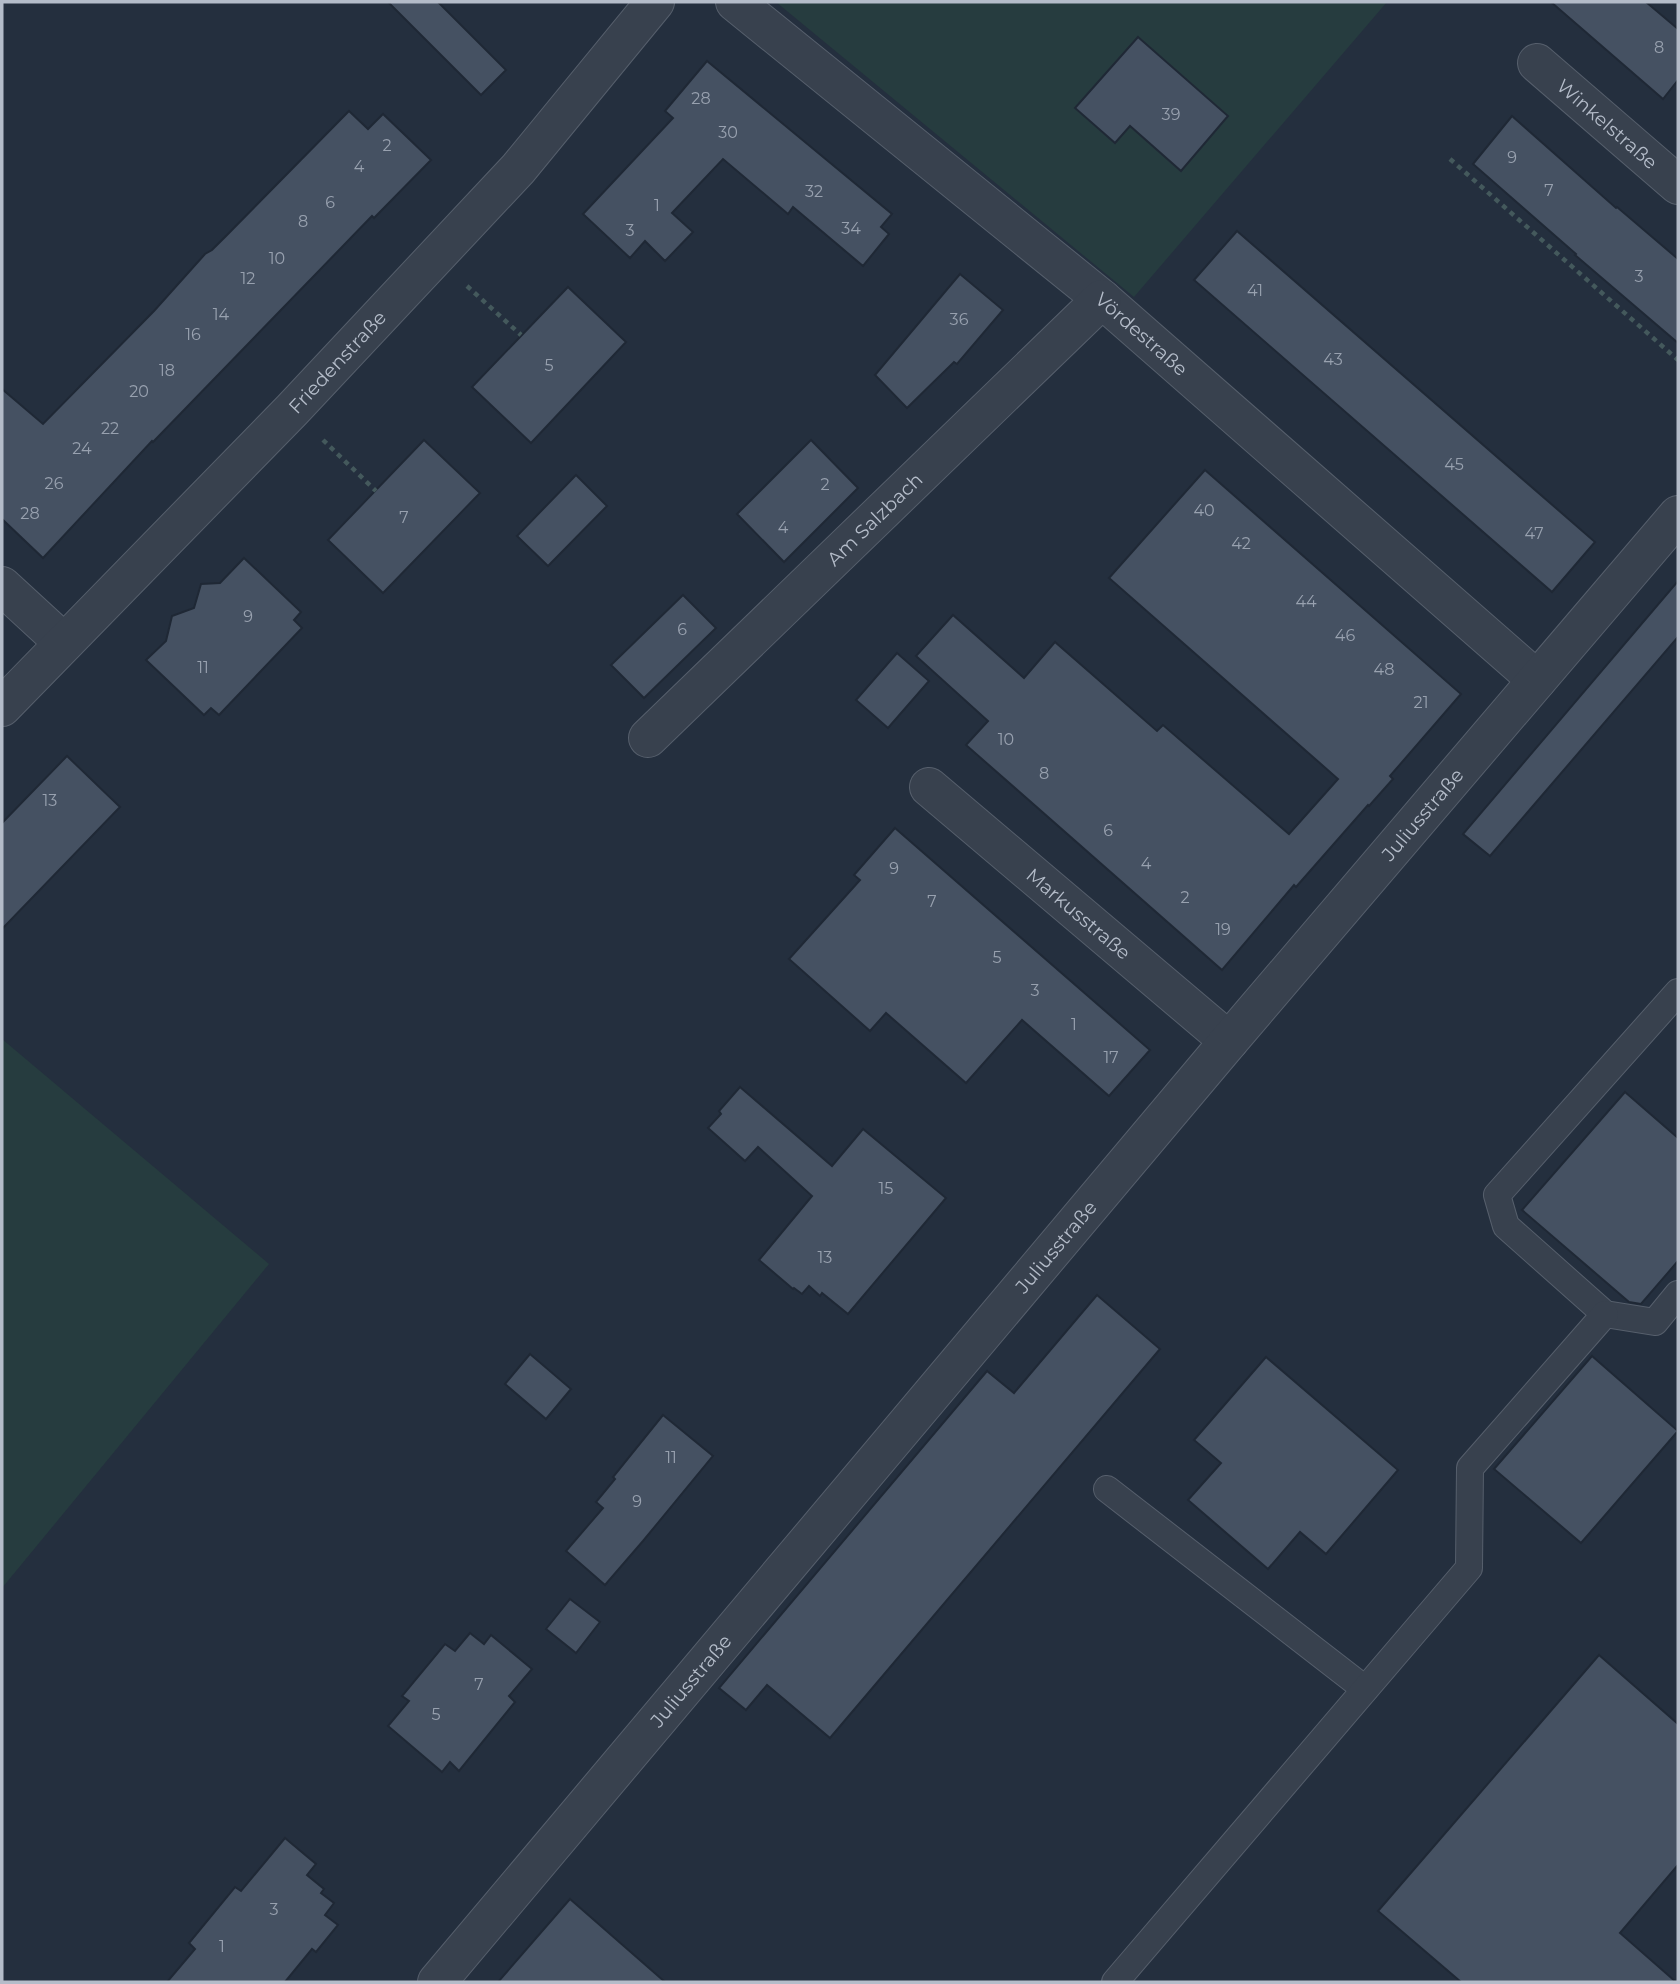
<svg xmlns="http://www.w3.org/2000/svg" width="1680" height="1984" font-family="Montserrat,sans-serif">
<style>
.green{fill:#263c3f}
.building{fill:#455162;stroke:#1f2835;stroke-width:2}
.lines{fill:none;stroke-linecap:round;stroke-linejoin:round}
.service-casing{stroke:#565f6c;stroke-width:28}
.minor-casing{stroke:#565f6c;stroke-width:40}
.path{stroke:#44595c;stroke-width:4.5;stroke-dasharray:5 5;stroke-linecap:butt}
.service{stroke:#38414e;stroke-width:26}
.minor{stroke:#38414e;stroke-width:38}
.labels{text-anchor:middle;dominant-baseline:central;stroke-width:5;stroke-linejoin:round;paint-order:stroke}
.number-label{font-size:16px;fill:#98a1af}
.street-label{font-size:19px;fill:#b4bcc9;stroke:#1d2633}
</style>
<rect width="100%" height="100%" fill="#242f3e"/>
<g class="green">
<path d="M 776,2 L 1387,2 L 1134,297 Z"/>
<path d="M 2,1039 L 269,1264 L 2,1588 Z"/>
</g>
<g class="building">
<path d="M 388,2 L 438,2 L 506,70 L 481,95 Z"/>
<path d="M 1551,2 L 1646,2 L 1678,29 L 1678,80 L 1663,99 Z"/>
<path d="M 1138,37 L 1228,116 L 1181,171 L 1130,126 L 1115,143 L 1075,108 Z"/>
<path d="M 707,61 L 892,214 L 881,227 L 889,234 L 863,266 L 793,207 L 788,214 L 723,159 L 672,213 L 693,232 L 665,261 L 645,241 L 630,258 L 583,214 L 673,118 L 665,111 Z"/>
<path d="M 349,111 L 368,129 L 383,114 L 431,160 L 374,218 L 372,216 L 153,442 L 152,441 L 43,558 L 2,519 L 2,389 L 43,424 L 154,311 L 205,254 L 212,250 L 226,236 Z"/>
<path d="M 1512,116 L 1616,208 L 1617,207 L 1678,259 L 1678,343 L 1575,255 L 1576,254 L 1473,164 Z"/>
<path d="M 1237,231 L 1595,542 L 1552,592 L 1194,280 Z"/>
<path d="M 960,274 L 1003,310 L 957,364 L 954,362 L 907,408 L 875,375 Z"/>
<path d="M 568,287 L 626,342 L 531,443 L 472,387 Z"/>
<path d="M 424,440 L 480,493 L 383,593 L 328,540 Z"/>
<path d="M 811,440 L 858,488 L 784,562 L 737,514 Z"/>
<path d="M 1205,470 L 1461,694 L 1390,776 L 1393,779 L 1369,806 L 1368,805 L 1296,887 L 1294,885 L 1222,970 L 966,745 L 988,721 L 916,656 L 953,615 L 1024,678 L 1055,642 L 1157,731 L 1163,725 L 1289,834 L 1338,779 L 1109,578 Z"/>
<path d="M 576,475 L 607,506 L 548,566 L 517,536 Z"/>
<path d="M 244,558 L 301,612 L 294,620 L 302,628 L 219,715 L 211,708 L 204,715 L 146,660 L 166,641 L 172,616 L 194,608 L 201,584 L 220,583 Z"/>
<path d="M 1678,581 L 1678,637 L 1490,856 L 1463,834 Z"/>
<path d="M 683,595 L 716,628 L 644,698 L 611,665 Z"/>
<path d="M 897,653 L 929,681 L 888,728 L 856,700 Z"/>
<path d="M 67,756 L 120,807 L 2,929 L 2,823 Z"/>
<path d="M 895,828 L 1150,1050 L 1109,1096 L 1022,1020 L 966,1083 L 886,1013 L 870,1031 L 789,959 L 860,880 L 854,875 Z"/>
<path d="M 740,1087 L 832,1166 L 863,1129 L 946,1198 L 848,1314 L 822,1293 L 820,1296 L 809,1286 L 802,1294 L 794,1288 L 793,1289 L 759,1260 L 812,1196 L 758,1147 L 745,1161 L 708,1128 L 721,1114 L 719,1111 Z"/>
<path d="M 1625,1092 L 1678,1138 L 1678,1261 L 1641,1304 L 1629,1302 L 1522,1210 Z"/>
<path d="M 1097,1295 L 1160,1349 L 830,1738 L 767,1685 L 746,1710 L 719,1688 L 987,1371 L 1014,1393 Z"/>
<path d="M 530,1354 L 571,1389 L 546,1419 L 505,1384 Z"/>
<path d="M 1592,1356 L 1678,1431 L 1581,1543 L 1494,1469 Z"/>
<path d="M 1266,1357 L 1398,1470 L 1326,1554 L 1300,1532 L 1268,1569 L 1188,1500 L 1221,1463 L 1194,1440 Z"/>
<path d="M 663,1415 L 713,1456 L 643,1541 L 605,1585 L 566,1551 L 603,1508 L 596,1502 L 615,1479 L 613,1477 Z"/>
<path d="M 570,1599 L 600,1622 L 576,1653 L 546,1629 Z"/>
<path d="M 470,1633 L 484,1644 L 491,1635 L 532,1669 L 509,1696 L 515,1702 L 459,1771 L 450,1762 L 442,1772 L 388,1726 L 409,1701 L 402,1696 L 445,1644 L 455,1651 Z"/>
<path d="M 1599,1655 L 1678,1724 L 1678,1865 L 1620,1933 L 1676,1982 L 1461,1982 L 1378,1911 Z"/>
<path d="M 285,1838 L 316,1864 L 307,1875 L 324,1889 L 321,1893 L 334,1903 L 325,1915 L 338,1925 L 316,1952 L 312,1949 L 285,1982 L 167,1982 L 195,1949 L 189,1943 L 235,1887 L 241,1891 Z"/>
<path d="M 570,1899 L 665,1982 L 498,1982 Z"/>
</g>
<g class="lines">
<defs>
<g id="service">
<path d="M 1678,992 L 1497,1195 L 1506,1226 L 1605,1314 L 1655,1322 L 1678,1294"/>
<path d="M 1107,1489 L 1365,1689"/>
<path d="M 1115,1982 L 1469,1568 L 1470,1468 L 1605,1314"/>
</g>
<g id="minor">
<path id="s1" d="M 735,2 L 1102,299 L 1537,680"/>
<path id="s2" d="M 1537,63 L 1678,185"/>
<path d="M 2,586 L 64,643"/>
<path id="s3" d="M 2,707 L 292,410 L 518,169 L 655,2"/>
<path id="s4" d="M 648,738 L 1102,299"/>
<path id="s5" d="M 929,787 L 1229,1041"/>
<path id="s6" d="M 437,1982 L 1229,1041 L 1678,515"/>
</g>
</defs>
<use href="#service" class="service-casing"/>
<use href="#minor" class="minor-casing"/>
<g class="path">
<path d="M 1450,159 L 1678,360"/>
<path d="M 467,286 L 521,335"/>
<path d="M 323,440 L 376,491"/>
</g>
<use href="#service" class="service"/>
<use href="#minor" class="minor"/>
</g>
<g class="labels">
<g class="number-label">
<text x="1659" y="47">8</text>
<text x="701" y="98">28</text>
<text x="1171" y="114">39</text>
<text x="728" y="132">30</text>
<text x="387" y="145">2</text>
<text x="1512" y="157">9</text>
<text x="359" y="166">4</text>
<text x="1549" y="190">7</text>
<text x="814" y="191">32</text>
<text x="330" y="202">6</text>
<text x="657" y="205">1</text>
<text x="303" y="221">8</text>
<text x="851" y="228">34</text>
<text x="630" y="230">3</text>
<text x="277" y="258">10</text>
<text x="1639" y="276">3</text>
<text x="248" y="278">12</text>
<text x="1255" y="290">41</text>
<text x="221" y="314">14</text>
<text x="959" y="319">36</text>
<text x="193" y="334">16</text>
<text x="1333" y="359">43</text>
<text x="549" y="365">5</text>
<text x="167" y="370">18</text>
<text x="139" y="391">20</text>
<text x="110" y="428">22</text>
<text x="82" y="448">24</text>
<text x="1454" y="464">45</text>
<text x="54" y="483">26</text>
<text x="825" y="484">2</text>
<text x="1204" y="510">40</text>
<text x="30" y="513">28</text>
<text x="404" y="517">7</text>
<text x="783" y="527">4</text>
<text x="1534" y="533">47</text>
<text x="1241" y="543">42</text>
<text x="1306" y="601">44</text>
<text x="248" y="616">9</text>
<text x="682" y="629">6</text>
<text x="1345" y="635">46</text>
<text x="203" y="667">11</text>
<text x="1384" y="669">48</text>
<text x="1421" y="702">21</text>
<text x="1006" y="739">10</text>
<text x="1044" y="773">8</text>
<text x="50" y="800">13</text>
<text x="1108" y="830">6</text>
<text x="1146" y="863">4</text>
<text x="894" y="868">9</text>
<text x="1185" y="897">2</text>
<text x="932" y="901">7</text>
<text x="1223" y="929">19</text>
<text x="997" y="957">5</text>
<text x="1035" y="990">3</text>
<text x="1074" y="1024">1</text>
<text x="1111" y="1057">17</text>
<text x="886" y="1188">15</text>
<text x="825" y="1257">13</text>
<text x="671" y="1457">11</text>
<text x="637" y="1501">9</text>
<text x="479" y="1684">7</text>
<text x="436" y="1714">5</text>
<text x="274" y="1909">3</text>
<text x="222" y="1946">1</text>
</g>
<g class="street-label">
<text stroke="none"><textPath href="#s2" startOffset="93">Winkelstraße</textPath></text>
<text stroke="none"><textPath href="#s1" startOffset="525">Vördestraße</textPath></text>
<text stroke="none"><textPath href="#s3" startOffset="481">Friedenstraße</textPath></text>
<text stroke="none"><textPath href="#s4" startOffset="315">Am Salzbach</textPath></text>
<text stroke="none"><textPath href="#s6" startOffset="1528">Juliusstraße</textPath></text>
<text stroke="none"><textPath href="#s5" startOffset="196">Markusstraße</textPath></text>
<text stroke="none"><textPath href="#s6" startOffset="961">Juliusstraße</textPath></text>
<text stroke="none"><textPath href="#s6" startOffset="394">Juliusstraße</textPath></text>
</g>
</g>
<rect width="1680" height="1984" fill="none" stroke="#b4bcc9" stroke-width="7"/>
</svg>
